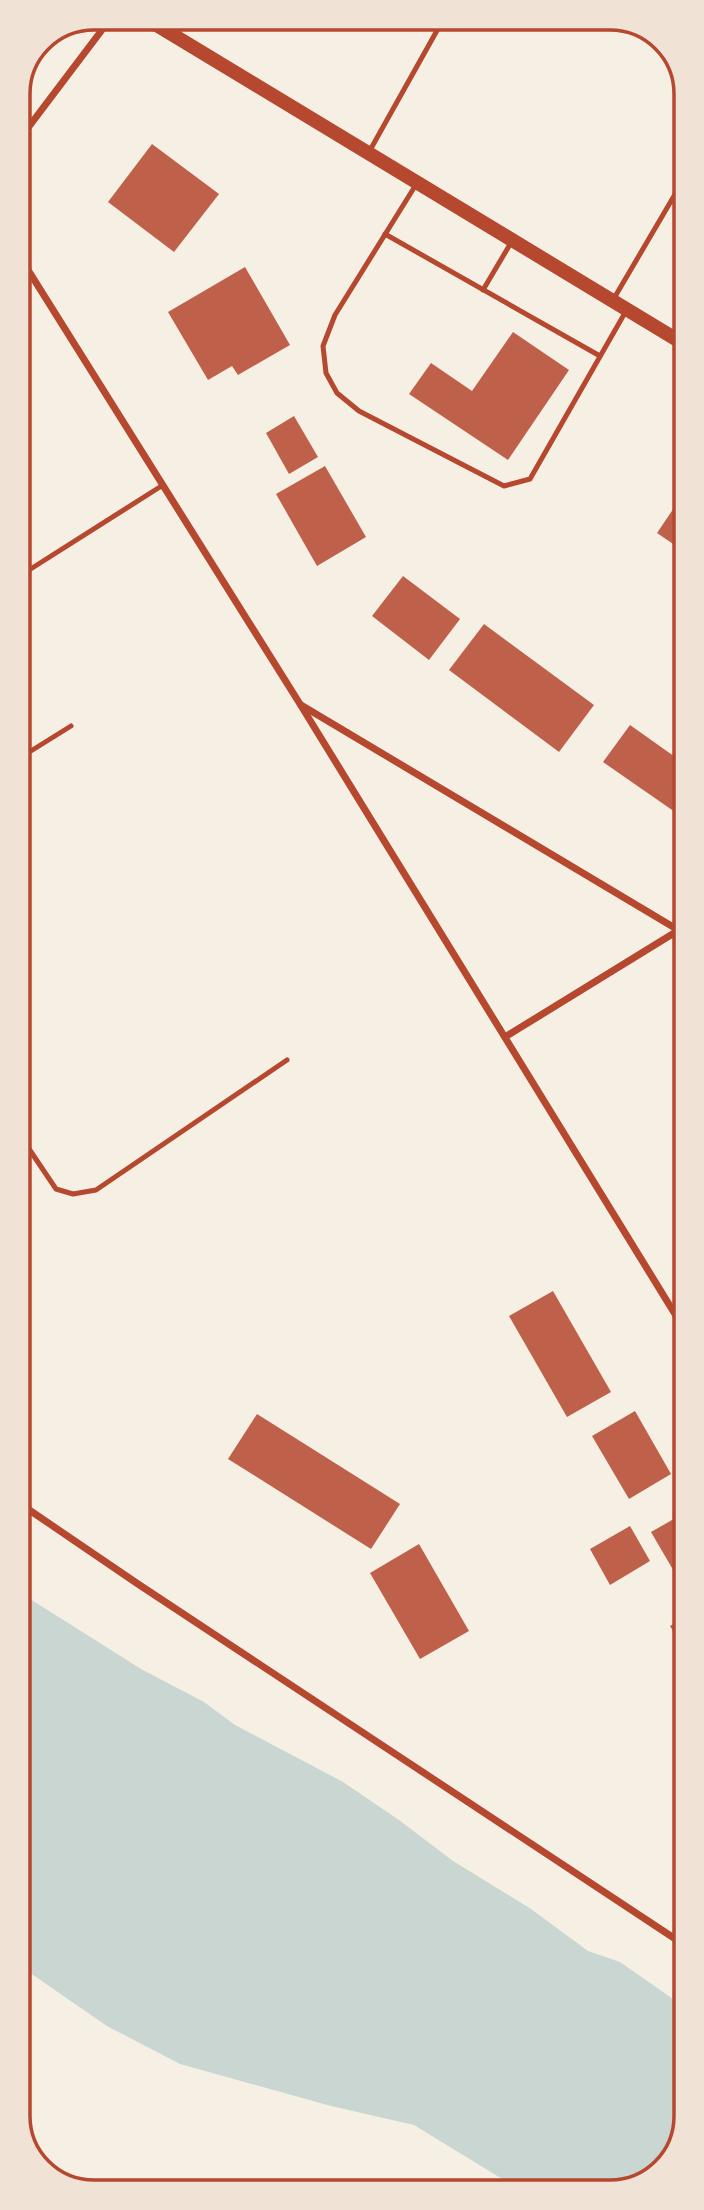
<svg xmlns="http://www.w3.org/2000/svg" width="704" height="2210" font-family="'Libre Baskerville',serif">
<style>
.water{fill:#c9d6d2}
.building{fill:#bf614a}
.lines{fill:none;stroke-linecap:round;stroke-linejoin:round}
.service{stroke:#b5482f;stroke-width:5}
.minor{stroke:#b5482f;stroke-width:7}
.secondary{stroke:#b5482f;stroke-width:14}
.rim{fill:none;stroke:#b5482f;stroke-width:3.5}
</style>
<rect width="100%" height="100%" fill="#f6efe4"/>
<path class="water" d="M 19,1592 L 141,1669 L 204,1702 L 235,1725 L 343,1782 L 399,1820 L 453,1861 L 531,1909 L 588,1951 L 620,1962 L 686,2008 L 686,2116 L 670,2163 L 629,2190 L 549,2190 L 504,2180 L 414,2125 L 331,2106 L 180,2064 L 107,2026 L 20,1966 Z"/>
<g class="building">
<path d="M 152,144 L 219,194 L 174,252 L 108,202 Z"/>
<path d="M 245,267 L 290,345 L 238,375 L 232,366 L 208,380 L 168,312 Z"/>
<path d="M 513,332 L 569,370 L 508,460 L 409,394 L 431,363 L 472,391 Z"/>
<path d="M 294,416 L 318,457 L 289,474 L 266,433 Z"/>
<path d="M 325,466 L 366,537 L 317,566 L 276,494 Z"/>
<path d="M 684,493 L 685,526 L 685,552 L 657,533 Z"/>
<path d="M 403,576 L 460,619 L 429,660 L 372,616 Z"/>
<path d="M 484,624 L 594,705 L 559,752 L 449,670 Z"/>
<path d="M 630,725 L 685,764 L 685,819 L 603,762 Z"/>
<path d="M 553,1291 L 611,1392 L 567,1417 L 509,1316 Z"/>
<path d="M 635,1411 L 671,1474 L 629,1499 L 592,1436 Z"/>
<path d="M 257,1414 L 400,1504 L 371,1549 L 228,1459 Z"/>
<path d="M 686,1512 L 686,1592 L 651,1532 Z"/>
<path d="M 630,1526 L 650,1561 L 610,1585 L 590,1549 Z"/>
<path d="M 419,1544 L 469,1631 L 420,1659 L 370,1573 Z"/>
<path d="M 686,1616 L 686,1652 L 670,1626 Z"/>
<path d="M 431,2181 L 444,2191 L 424,2191 Z"/>
</g>
<g class="lines">
<g class="service">
<path d="M 369,152 L 444,18"/>
<path d="M 417,183 L 335,315 L 323,346 L 326,373 L 337,393 L 359,411 L 504,486 L 530,479 L 626,311"/>
<path d="M 385,234 L 600,356"/>
<path d="M 483,290 L 512,241"/>
<path d="M 613,300 L 684,179"/>
<path d="M 18,577 L 163,485"/>
<path d="M 18,759 L 71,726"/>
<path d="M 19,1134 L 56,1189 L 73,1194 L 96,1190 L 287,1060"/>
</g>
<g class="minor">
<path d="M 18,141 L 111,18"/>
<path d="M 18,254 L 300,704 L 686,1332"/>
<path d="M 301,705 L 685,934"/>
<path d="M 505,1037 L 679,930"/>
<path d="M 19,1503 L 138,1584 L 686,1946"/>
</g>
<path class="secondary" d="M 145,18 L 684,344"/>
</g>
<path d="M0 0H704V2210H0ZM94 30H610A64 64 0 0 1 674 94V2116A64 64 0 0 1 610 2180H94A64 64 0 0 1 30 2116V94A64 64 0 0 1 94 30Z" fill="#f1e2d6" fill-rule="evenodd"/>
<path class="rim" d="M94 30H610A64 64 0 0 1 674 94V2116A64 64 0 0 1 610 2180H94A64 64 0 0 1 30 2116V94A64 64 0 0 1 94 30Z"/>
</svg>
